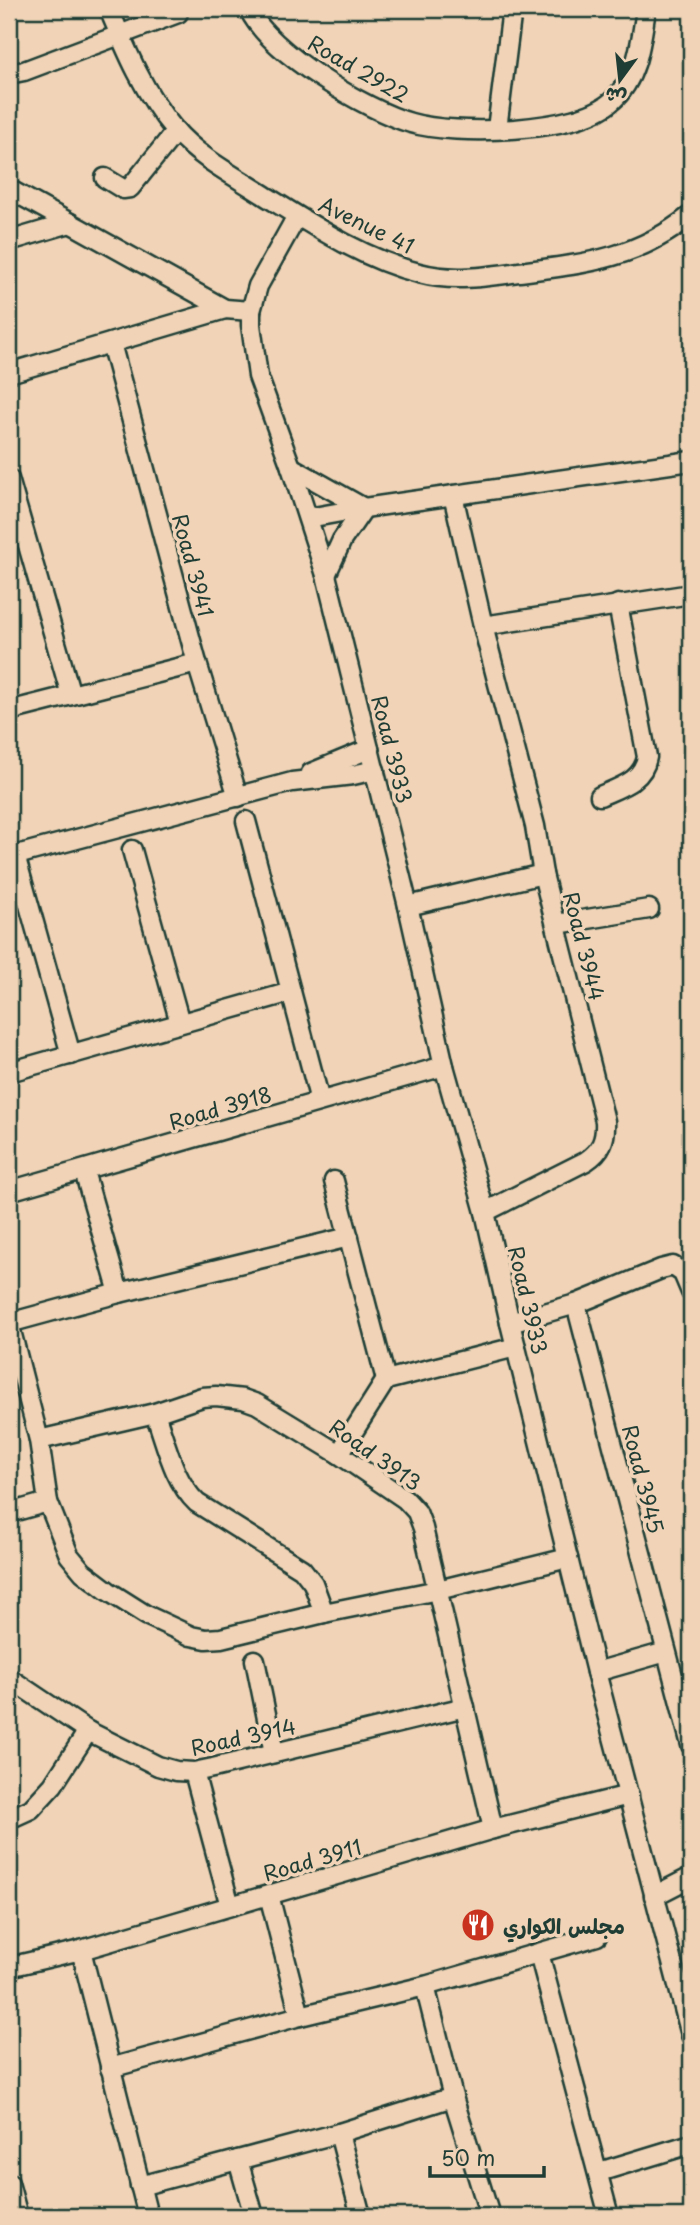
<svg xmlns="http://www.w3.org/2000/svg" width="700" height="2225" font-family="'Playpen Sans','Playpen Sans Arabic',sans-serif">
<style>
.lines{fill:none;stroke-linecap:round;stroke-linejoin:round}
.minor-casing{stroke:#1f3d34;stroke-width:23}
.minor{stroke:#f1d4b7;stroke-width:18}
.labels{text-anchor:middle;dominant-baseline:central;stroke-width:7;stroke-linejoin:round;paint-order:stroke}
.street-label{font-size:21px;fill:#1f3d34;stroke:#f1d4b7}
.poi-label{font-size:21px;font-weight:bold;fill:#1f3d34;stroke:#f1d4b7;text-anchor:start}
</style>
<rect width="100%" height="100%" fill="#f1d4b7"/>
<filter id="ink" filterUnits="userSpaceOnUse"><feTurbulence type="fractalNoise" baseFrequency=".0143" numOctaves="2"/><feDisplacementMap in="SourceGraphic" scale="14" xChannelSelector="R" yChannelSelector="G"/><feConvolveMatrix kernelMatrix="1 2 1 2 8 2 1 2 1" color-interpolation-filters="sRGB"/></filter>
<g filter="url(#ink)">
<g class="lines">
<defs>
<g id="minor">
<path d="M 109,9 C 126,50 145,95 174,129 C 198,157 233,175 264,195 C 312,225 363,259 419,273 C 452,282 485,277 519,272 C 585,264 637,259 691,215"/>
<path d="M 249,9 C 267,51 367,111 411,123 C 455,136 578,133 612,101 C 638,78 641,41 646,9"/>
<path d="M 9,74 L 24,71 L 178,13"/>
<path d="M 497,129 L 512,9"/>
<path d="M 105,178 L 123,189 L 130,188 L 176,131"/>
<path d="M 9,189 L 225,309 L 251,311"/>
<path d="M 297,216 L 258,286 L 251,311 L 251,325 L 258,376 L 291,467 L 326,575 L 408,906 L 444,1066 L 485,1212 L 510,1323 L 596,1672 L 691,2035"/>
<path d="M 9,241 L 70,223"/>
<path d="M 111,343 L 197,663 L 238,797"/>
<path d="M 9,373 L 225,309"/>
<path d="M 291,467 L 364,508 L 342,540 L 326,575"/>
<path d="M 9,479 L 71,695"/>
<path d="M 453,495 L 483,626 L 535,826 L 543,874 L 605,1121 C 606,1140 601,1151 586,1161 L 485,1212"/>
<path d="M 308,518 L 364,508 L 691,461"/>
<path d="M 483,626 L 691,594"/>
<path d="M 9,711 L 197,663"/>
<path d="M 311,773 L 369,749"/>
<path d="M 600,796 C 620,787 643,781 647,757 L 618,604"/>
<path d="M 246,821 L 320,1101"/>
<path d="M 132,850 L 180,1023"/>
<path d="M 15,855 L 71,1055"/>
<path d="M 9,857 L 292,782 L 353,775 L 375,770"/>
<path d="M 408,906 L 543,874"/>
<path d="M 557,924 L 649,909"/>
<path d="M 9,1072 L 291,992"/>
<path d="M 84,1171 L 119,1293"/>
<path d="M 334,1181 L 386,1380"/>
<path d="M 9,1191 L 444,1066"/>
<path d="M 576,1304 L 691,1745"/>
<path d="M 9,1323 L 39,1440 L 48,1502 L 69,1555 L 83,1572 L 108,1591 L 146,1615 L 191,1636 L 206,1639 L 221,1638 L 324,1613 L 438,1590 L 568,1558"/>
<path d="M 9,1323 L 119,1293 L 349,1237"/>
<path d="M 510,1323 L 576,1304 L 661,1269 L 673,1266 L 683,1273 L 691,1292"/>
<path d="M 155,1413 C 166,1443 173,1480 197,1503 L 302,1569 L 313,1583 L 324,1613"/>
<path d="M 39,1440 L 155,1413 L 202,1397 L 216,1396 L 243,1399 L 257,1404 L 339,1454 L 405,1499 L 417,1512 L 423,1528 L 493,1829"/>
<path d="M 339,1454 L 386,1380 L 516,1347"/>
<path d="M 9,1513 L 48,1502"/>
<path d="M 255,1660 L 274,1753"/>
<path d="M 596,1672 L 666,1652"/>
<path d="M 9,1678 L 88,1731 L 158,1766 L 176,1771 L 194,1772 L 213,1768 L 465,1707"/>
<path d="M 194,1772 L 230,1906"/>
<path d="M 9,1819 L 31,1809 L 53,1785 L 88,1731"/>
<path d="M 269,1895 L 300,2016"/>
<path d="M 654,1896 L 691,1877"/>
<path d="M 81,1950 L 148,2216"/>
<path d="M 539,1953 L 609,2216"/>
<path d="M 9,1967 L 81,1950 L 493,1829 L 629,1795"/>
<path d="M 425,1986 L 453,2097 L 490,2216"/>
<path d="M 110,2068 L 300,2016 L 425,1986 L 597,1936"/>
<path d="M 339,2133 L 361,2216"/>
<path d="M 238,2160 L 254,2216"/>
<path d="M 599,2172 L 691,2144"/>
<path d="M 9,2183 L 18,2216"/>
<path d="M 140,2186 L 339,2133 L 453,2097"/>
</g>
</defs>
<use href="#minor" class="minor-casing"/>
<use href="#minor" class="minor"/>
</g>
</g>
<defs>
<symbol id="restaurant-disc" viewBox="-11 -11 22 22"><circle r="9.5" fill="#c8321e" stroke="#f1d4b7"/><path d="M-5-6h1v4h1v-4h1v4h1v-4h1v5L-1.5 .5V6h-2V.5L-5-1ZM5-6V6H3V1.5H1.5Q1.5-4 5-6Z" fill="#fff"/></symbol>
</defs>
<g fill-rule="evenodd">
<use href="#restaurant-disc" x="459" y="1906" width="38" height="38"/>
</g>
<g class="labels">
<g class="street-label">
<text transform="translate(359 68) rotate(30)">Road 2922</text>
<text transform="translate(367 224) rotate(26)">Avenue 41</text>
<text transform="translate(194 565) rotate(75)">Road 3941</text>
<text transform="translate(393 749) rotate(76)">Road 3933</text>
<text transform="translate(585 946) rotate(76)">Road 3944</text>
<text transform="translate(220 1107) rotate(-16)">Road 3918</text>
<text transform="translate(529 1300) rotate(77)">Road 3933</text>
<text transform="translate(376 1454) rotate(35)">Road 3913</text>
<text transform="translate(644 1479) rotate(76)">Road 3945</text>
<text transform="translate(243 1736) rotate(-12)">Road 3914</text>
<text transform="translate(312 1859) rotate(-16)">Road 3911</text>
</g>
<g class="poi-label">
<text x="503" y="1925">مجلس الكواري</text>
</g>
</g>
<rect width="700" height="2225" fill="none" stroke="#f1d4b7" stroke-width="35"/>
<rect x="18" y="18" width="665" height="2190" fill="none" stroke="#1f3d34" stroke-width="2.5" filter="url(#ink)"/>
<g transform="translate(620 80) rotate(195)" stroke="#f1d4b7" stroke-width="5" paint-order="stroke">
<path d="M0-5L12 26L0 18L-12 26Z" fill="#1f3d34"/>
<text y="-10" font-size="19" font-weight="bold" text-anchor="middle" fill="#1f3d34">ش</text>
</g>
<path d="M430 2166v10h114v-10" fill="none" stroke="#1f3d34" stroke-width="3.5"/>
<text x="441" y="2166" font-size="21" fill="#1f3d34" stroke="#f1d4b7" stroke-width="5" paint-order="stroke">50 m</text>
</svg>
